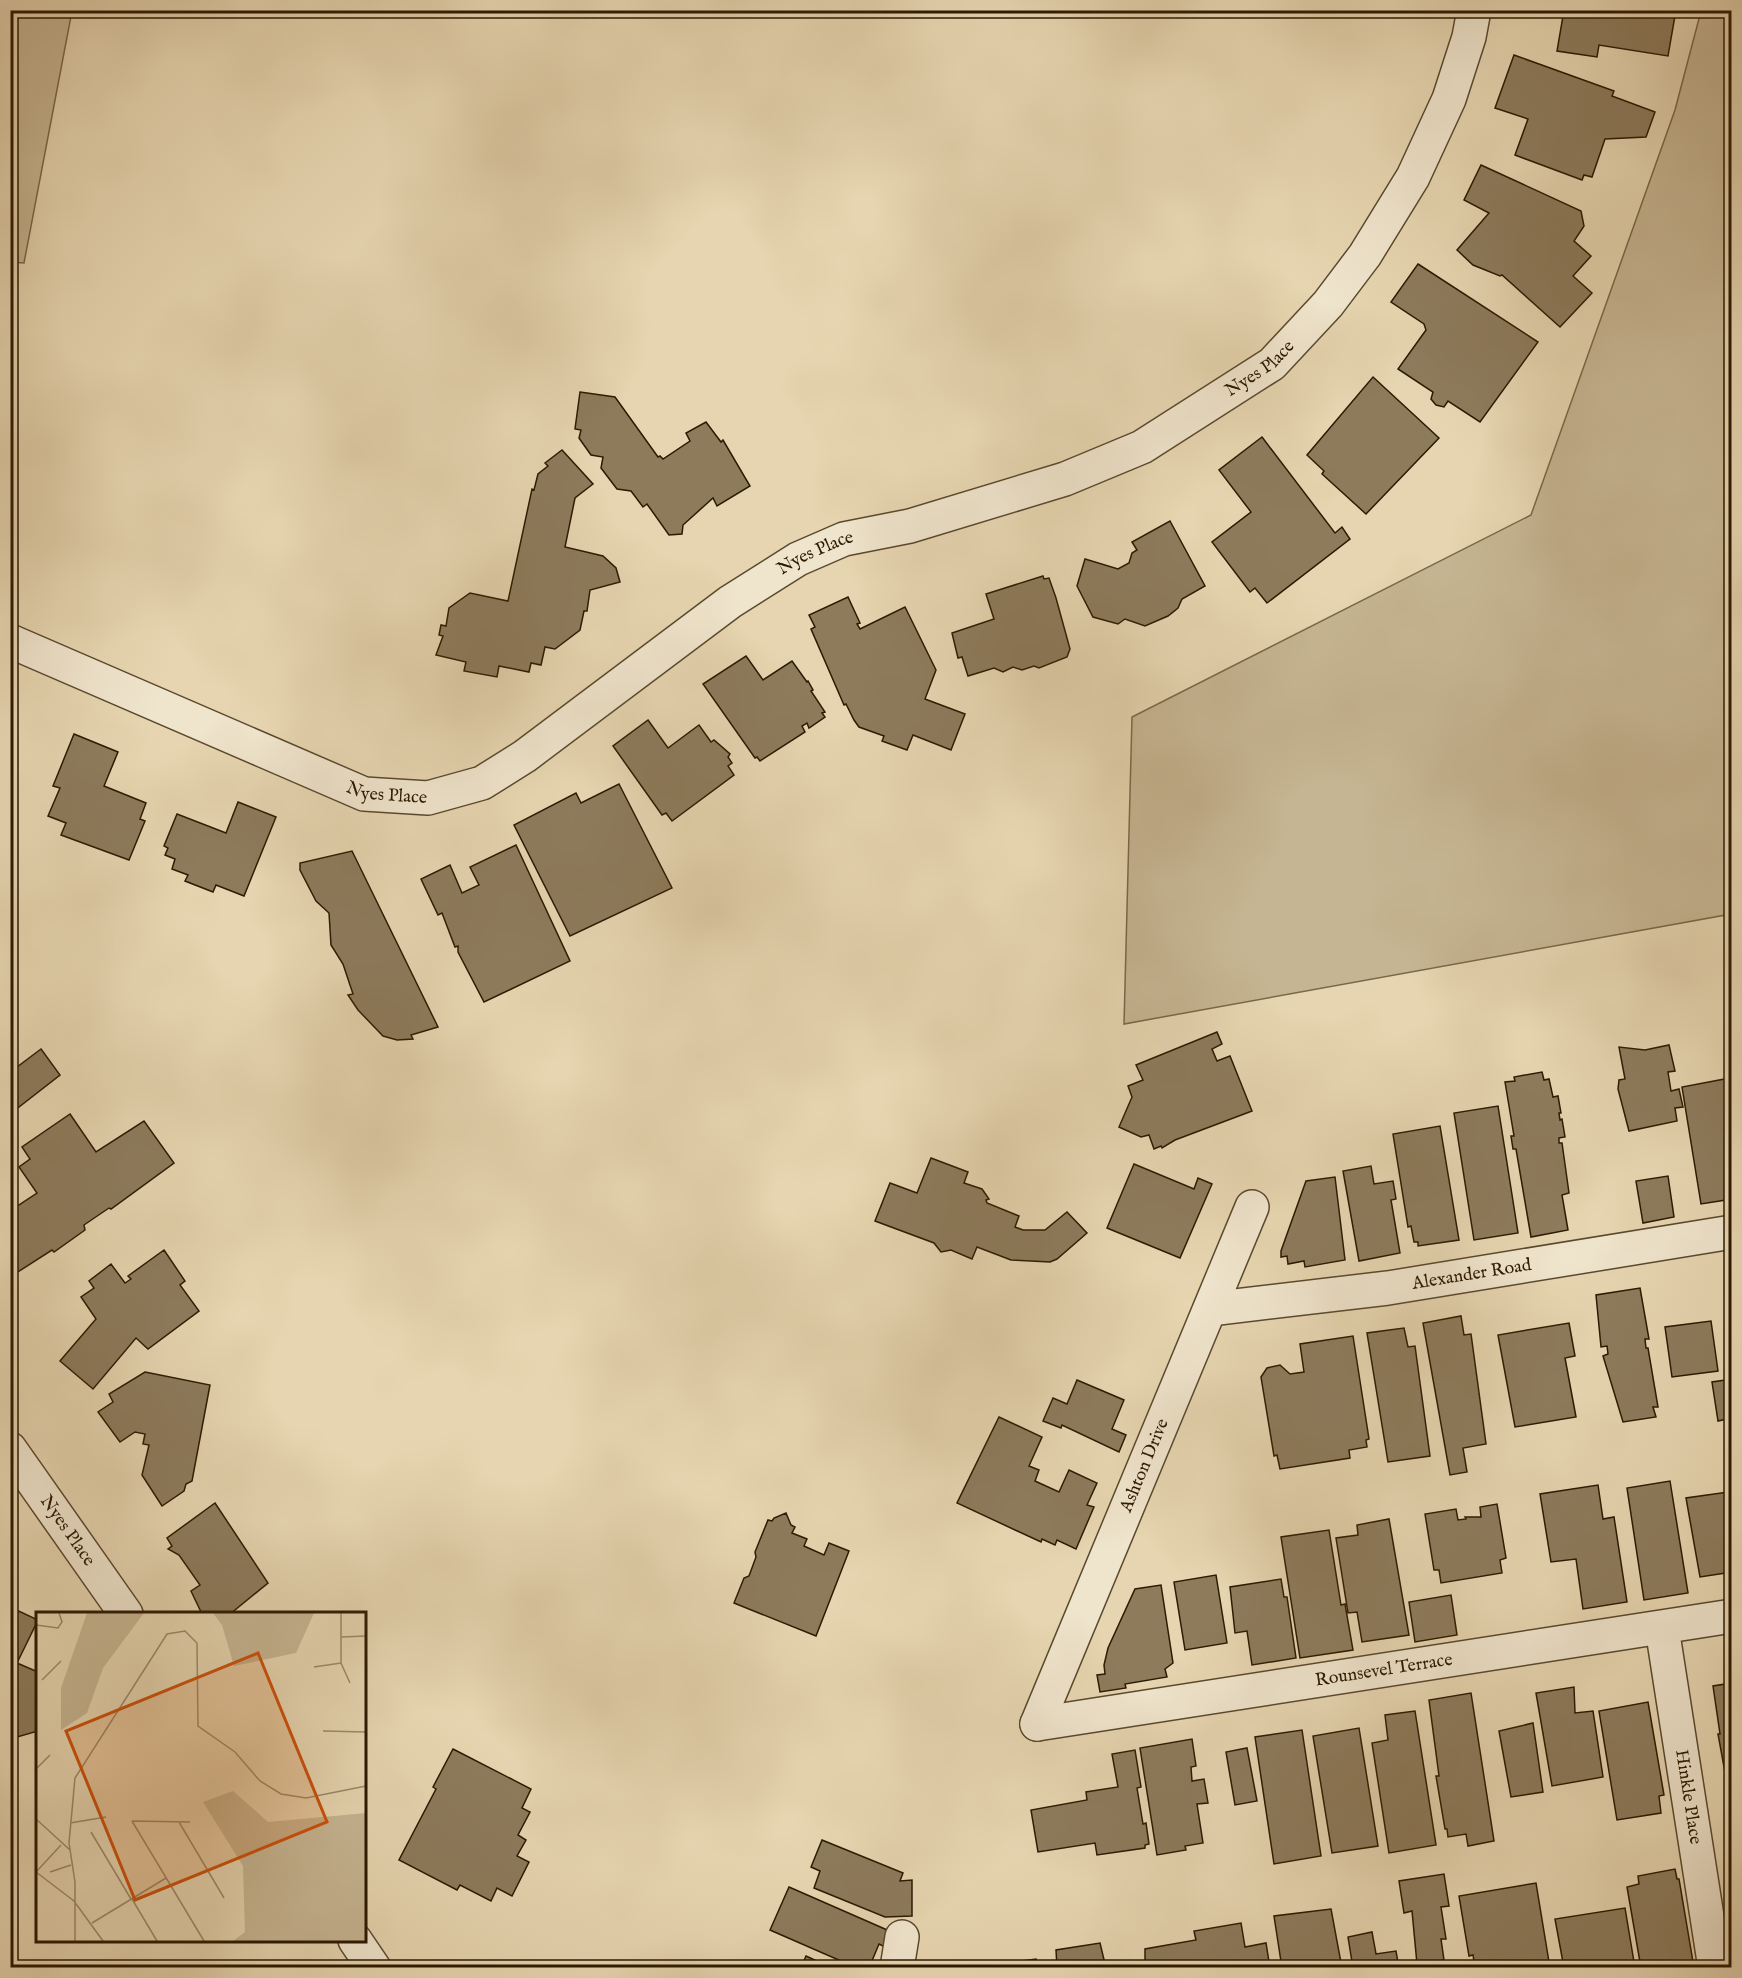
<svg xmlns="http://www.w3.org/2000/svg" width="1742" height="1978" font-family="'IM FELL English',serif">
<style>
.green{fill:#c6b592;stroke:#79684a;stroke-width:1.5}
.building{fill:#8d7b5c;stroke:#2c1a02;stroke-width:1.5}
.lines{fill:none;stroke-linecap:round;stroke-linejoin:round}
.minor-casing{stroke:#5a492e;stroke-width:36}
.tertiary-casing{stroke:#5a492e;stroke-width:36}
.minor{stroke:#efe4cc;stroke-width:33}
.tertiary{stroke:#efe4cc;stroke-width:33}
.labels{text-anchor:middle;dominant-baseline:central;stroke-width:5;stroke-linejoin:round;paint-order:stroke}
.street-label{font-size:18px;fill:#2c1a02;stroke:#efe4cc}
.inset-road{fill:none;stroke:#9c8a6a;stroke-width:1.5}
.view{fill:#cc500a;fill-opacity:0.15;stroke:#cc500a;stroke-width:3}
.inset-edge{fill:none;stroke:#2c1a02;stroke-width:3}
</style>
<rect width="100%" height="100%" fill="#e6d5b0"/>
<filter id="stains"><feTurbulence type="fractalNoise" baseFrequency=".00333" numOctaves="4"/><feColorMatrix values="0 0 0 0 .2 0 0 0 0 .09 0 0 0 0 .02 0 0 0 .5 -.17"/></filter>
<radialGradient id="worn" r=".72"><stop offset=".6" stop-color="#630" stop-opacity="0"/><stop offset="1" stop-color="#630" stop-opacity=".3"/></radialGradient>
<g class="green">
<path d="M 11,10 L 72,11 L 24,263 L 11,262 Z"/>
<path d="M 1701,11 L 1732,11 L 1731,914 L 1124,1024 L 1132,717 L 1531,515 L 1675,110 Z"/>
</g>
<g class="building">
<path d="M 1564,10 L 1676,10 L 1668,56 L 1599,45 L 1597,57 L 1557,51 Z"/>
<path d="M 1514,55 L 1614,91 L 1612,96 L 1655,112 L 1646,137 L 1605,139 L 1592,177 L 1584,175 L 1582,180 L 1515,155 L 1528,119 L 1495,108 Z"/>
<path d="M 1481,165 L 1581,211 L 1584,226 L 1574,241 L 1591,256 L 1573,276 L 1592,293 L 1560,327 L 1502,275 L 1500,276 L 1473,265 L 1457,250 L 1489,213 L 1464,200 Z"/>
<path d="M 1418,264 L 1538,342 L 1480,422 L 1448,401 L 1444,407 L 1436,405 L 1431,399 L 1433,392 L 1398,369 L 1426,330 L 1424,324 L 1391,302 Z"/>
<path d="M 1373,377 L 1439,438 L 1366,514 L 1322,474 L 1324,471 L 1307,455 Z"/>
<path d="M 580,392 L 615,397 L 658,457 L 660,456 L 663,459 L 690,441 L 686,433 L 706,422 L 721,442 L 723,440 L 750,486 L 717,506 L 713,498 L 683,525 L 682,534 L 669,535 L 647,504 L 643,507 L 631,491 L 617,489 L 601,468 L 603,457 L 591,455 L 579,438 L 581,430 L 575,429 Z"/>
<path d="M 1262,437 L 1335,533 L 1342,527 L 1350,539 L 1267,603 L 1255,588 L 1250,592 L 1212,542 L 1251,512 L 1219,470 Z"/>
<path d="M 562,450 L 593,484 L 575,498 L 565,547 L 603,556 L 616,568 L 620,582 L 590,590 L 587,611 L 584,611 L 580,630 L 555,649 L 545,647 L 541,665 L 531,663 L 529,672 L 499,666 L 497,677 L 464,671 L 466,662 L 436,655 L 443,636 L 439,635 L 441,625 L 446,626 L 449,608 L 470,593 L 508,601 L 532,489 L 534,490 L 538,474 L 548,466 L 545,463 Z"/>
<path d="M 1170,521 L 1205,586 L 1182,599 L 1178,608 L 1168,616 L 1145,626 L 1125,619 L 1118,624 L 1093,617 L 1077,586 L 1085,559 L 1118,569 L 1129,563 L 1132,553 L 1137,550 L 1132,542 Z"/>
<path d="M 1043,576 L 1044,579 L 1049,578 L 1056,598 L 1070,649 L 1067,657 L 1039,668 L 1034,666 L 1022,670 L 1013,667 L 1003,672 L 994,668 L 968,676 L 962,657 L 958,658 L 952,633 L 994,619 L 986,594 Z"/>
<path d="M 848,597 L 860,623 L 857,624 L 860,629 L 905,607 L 936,670 L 925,699 L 965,714 L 951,750 L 913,735 L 907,750 L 882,741 L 884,736 L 859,727 L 854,720 L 846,704 L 844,705 L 811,629 L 815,627 L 809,615 Z"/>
<path d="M 746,656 L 763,680 L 792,661 L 807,682 L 808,681 L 813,690 L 811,691 L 825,712 L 822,713 L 825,717 L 809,728 L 807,723 L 802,726 L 805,732 L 760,761 L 757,757 L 755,758 L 703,684 Z"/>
<path d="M 648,720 L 668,748 L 699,725 L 711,742 L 714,740 L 730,754 L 728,757 L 732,763 L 728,766 L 734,775 L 672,821 L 666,813 L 662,815 L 613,746 Z"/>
<path d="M 74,734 L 118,752 L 104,786 L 146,803 L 140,819 L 145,821 L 129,860 L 61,835 L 66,823 L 48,816 L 60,788 L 53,786 Z"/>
<path d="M 619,784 L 672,888 L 570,936 L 514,825 L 576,793 L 581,803 Z"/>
<path d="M 238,802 L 276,817 L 244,896 L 216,885 L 213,892 L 185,881 L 188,875 L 172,869 L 175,859 L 165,855 L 168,848 L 164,846 L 177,814 L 226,833 Z"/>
<path d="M 516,845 L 570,961 L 484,1002 L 458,952 L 458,946 L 455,947 L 442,913 L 438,915 L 421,879 L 450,865 L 462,893 L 479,885 L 470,867 Z"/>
<path d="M 352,851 L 438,1027 L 411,1035 L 413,1039 L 397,1040 L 383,1036 L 358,1010 L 348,995 L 353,994 L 343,964 L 331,945 L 329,913 L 316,901 L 300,870 L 300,863 Z"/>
<path d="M 1217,1032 L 1222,1044 L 1212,1049 L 1217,1061 L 1230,1056 L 1252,1111 L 1175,1140 L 1162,1148 L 1161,1146 L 1154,1149 L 1149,1135 L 1141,1137 L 1119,1127 L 1132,1097 L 1128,1086 L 1143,1080 L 1136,1065 Z"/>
<path d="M 1669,1045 L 1675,1071 L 1668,1072 L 1671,1091 L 1679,1089 L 1683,1107 L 1675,1108 L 1677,1121 L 1629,1131 L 1618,1089 L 1619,1080 L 1625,1079 L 1619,1047 L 1645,1050 Z"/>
<path d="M 41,1049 L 60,1075 L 10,1114 L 10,1067 L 13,1070 Z"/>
<path d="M 1542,1072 L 1544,1080 L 1549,1079 L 1553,1097 L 1558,1096 L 1561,1113 L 1559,1113 L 1560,1120 L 1562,1119 L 1565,1137 L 1559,1138 L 1559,1143 L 1562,1143 L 1569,1193 L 1562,1195 L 1568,1230 L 1531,1237 L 1516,1149 L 1513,1149 L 1511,1136 L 1514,1136 L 1505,1082 L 1515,1081 L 1514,1077 Z"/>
<path d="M 1730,1078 L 1732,1199 L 1701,1204 L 1682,1087 Z"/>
<path d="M 1498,1106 L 1518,1233 L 1474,1240 L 1454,1113 Z"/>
<path d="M 70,1114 L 96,1152 L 144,1121 L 174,1163 L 111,1209 L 109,1208 L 84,1225 L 85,1230 L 54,1252 L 52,1250 L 10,1277 L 10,1211 L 37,1193 L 19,1167 L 30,1159 L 22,1147 Z"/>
<path d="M 1440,1126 L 1459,1240 L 1418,1246 L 1418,1242 L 1414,1242 L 1411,1226 L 1408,1227 L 1393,1134 Z"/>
<path d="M 931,1158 L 968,1172 L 964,1183 L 982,1189 L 989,1199 L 986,1200 L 987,1203 L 1019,1216 L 1015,1227 L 1023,1230 L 1045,1230 L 1067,1212 L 1087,1233 L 1057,1259 L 1050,1262 L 1011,1260 L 977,1247 L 972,1259 L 951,1250 L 941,1252 L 934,1243 L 875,1221 L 890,1183 L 917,1193 Z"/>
<path d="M 1134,1164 L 1194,1189 L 1198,1178 L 1212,1184 L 1180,1258 L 1107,1228 Z"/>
<path d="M 1371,1166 L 1374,1184 L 1393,1181 L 1396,1199 L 1391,1200 L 1400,1253 L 1359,1261 L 1343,1171 Z"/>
<path d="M 1668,1176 L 1674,1217 L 1643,1223 L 1636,1181 Z"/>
<path d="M 1335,1177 L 1345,1260 L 1305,1267 L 1304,1261 L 1288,1264 L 1287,1256 L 1281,1257 L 1281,1251 L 1306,1181 Z"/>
<path d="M 164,1250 L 185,1281 L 180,1285 L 199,1311 L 148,1349 L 136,1338 L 93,1389 L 60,1361 L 96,1319 L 81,1297 L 94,1288 L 89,1281 L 111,1264 L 125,1283 L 131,1279 L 128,1276 Z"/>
<path d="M 1640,1288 L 1649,1339 L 1645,1339 L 1646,1348 L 1648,1348 L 1658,1407 L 1653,1407 L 1656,1417 L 1623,1422 L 1603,1356 L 1608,1354 L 1607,1346 L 1601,1347 L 1596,1295 Z"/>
<path d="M 1461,1316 L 1464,1335 L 1471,1334 L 1486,1444 L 1463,1448 L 1467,1472 L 1450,1475 L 1423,1323 Z"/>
<path d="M 1711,1321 L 1718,1371 L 1672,1377 L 1665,1327 Z"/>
<path d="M 1569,1323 L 1575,1356 L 1565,1358 L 1576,1417 L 1515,1427 L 1498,1335 Z"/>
<path d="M 1404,1328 L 1408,1347 L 1415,1346 L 1430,1456 L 1388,1462 L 1367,1333 Z"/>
<path d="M 1353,1336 L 1369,1439 L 1366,1440 L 1367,1447 L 1349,1450 L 1350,1458 L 1280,1469 L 1277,1455 L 1274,1456 L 1261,1377 L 1267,1368 L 1280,1365 L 1290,1374 L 1304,1372 L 1300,1344 Z"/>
<path d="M 145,1372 L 210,1385 L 192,1481 L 186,1484 L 184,1491 L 162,1506 L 142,1475 L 149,1445 L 143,1444 L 145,1434 L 135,1432 L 120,1442 L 98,1412 L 113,1402 L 109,1394 Z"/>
<path d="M 1732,1379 L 1732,1418 L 1718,1421 L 1712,1382 Z"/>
<path d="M 1077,1380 L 1124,1400 L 1112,1429 L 1126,1435 L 1119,1452 L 1062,1425 L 1061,1428 L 1043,1421 L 1053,1398 L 1067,1404 Z"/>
<path d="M 999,1417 L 1042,1437 L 1029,1466 L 1039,1470 L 1035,1481 L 1059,1492 L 1069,1470 L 1097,1483 L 1087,1505 L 1094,1507 L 1076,1549 L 1057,1540 L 1055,1545 L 1042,1539 L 1041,1542 L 957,1503 Z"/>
<path d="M 1670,1481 L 1688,1593 L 1644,1600 L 1627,1488 Z"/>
<path d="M 1598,1485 L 1603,1519 L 1614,1517 L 1627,1602 L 1583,1609 L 1576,1559 L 1551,1562 L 1540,1494 Z"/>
<path d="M 1728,1492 L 1729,1500 L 1732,1500 L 1732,1572 L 1700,1577 L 1686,1498 Z"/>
<path d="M 215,1503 L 268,1583 L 230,1614 L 202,1614 L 191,1591 L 200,1585 L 179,1555 L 168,1549 L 172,1546 L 167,1538 Z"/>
<path d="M 1497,1504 L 1506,1558 L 1500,1560 L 1502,1573 L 1441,1583 L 1439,1570 L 1434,1570 L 1425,1514 L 1456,1509 L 1458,1520 L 1466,1519 L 1465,1517 L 1481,1517 L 1480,1507 Z"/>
<path d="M 786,1513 L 791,1525 L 795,1527 L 792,1533 L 807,1539 L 804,1546 L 824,1555 L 829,1543 L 849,1551 L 816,1636 L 734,1603 L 744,1578 L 749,1576 L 756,1557 L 755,1552 L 768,1520 L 772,1521 L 774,1518 Z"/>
<path d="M 1389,1519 L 1409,1635 L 1362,1642 L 1357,1612 L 1348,1613 L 1336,1538 L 1358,1535 L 1357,1525 Z"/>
<path d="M 1329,1530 L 1341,1605 L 1345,1604 L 1353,1650 L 1300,1658 L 1281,1537 Z"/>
<path d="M 1216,1575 L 1227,1643 L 1185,1650 L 1174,1582 Z"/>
<path d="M 1281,1579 L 1284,1597 L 1287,1597 L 1296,1658 L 1252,1665 L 1247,1631 L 1235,1633 L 1230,1587 Z"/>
<path d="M 1161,1585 L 1173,1663 L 1165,1669 L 1167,1677 L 1125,1684 L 1126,1688 L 1100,1692 L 1097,1675 L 1105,1674 L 1104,1665 L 1108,1648 L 1135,1589 Z"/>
<path d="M 1451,1595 L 1457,1635 L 1415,1642 L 1409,1602 Z"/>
<path d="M 10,1607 L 38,1620 L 17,1663 L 38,1672 L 38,1731 L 10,1739 Z"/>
<path d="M 1732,1683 L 1732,1800 L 1730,1800 L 1718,1734 L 1720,1734 L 1713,1686 Z"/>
<path d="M 1574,1687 L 1575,1713 L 1593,1711 L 1603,1777 L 1552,1786 L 1536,1693 Z"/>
<path d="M 1471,1693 L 1494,1841 L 1468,1846 L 1466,1834 L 1448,1837 L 1447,1829 L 1445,1829 L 1436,1776 L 1439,1776 L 1429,1700 Z"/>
<path d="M 1648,1702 L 1664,1795 L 1659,1796 L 1661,1813 L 1617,1820 L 1599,1711 Z"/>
<path d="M 1415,1711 L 1436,1845 L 1389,1853 L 1372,1743 L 1388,1740 L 1385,1715 Z"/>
<path d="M 1533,1723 L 1543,1792 L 1511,1797 L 1499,1731 Z"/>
<path d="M 1359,1728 L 1378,1846 L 1332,1853 L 1313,1736 Z"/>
<path d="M 1302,1730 L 1321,1856 L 1274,1864 L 1255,1737 Z"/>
<path d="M 1192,1739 L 1196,1766 L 1191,1767 L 1192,1781 L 1204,1779 L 1208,1803 L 1197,1804 L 1203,1843 L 1185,1846 L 1186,1850 L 1157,1855 L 1140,1748 Z"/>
<path d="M 1247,1748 L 1257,1801 L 1235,1805 L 1226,1752 Z"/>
<path d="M 453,1749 L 531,1789 L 522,1808 L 530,1812 L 518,1835 L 526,1840 L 517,1856 L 529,1862 L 512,1896 L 497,1888 L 491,1901 L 460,1885 L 457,1890 L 399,1860 L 436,1789 L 433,1787 Z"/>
<path d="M 1135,1750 L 1141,1787 L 1137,1788 L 1143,1824 L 1146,1823 L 1149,1844 L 1145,1845 L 1145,1848 L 1097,1855 L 1095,1843 L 1038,1852 L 1031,1810 L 1087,1800 L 1086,1792 L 1118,1787 L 1112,1754 Z"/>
<path d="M 822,1840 L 903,1873 L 900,1881 L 912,1880 L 912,1916 L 885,1917 L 814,1888 L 820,1871 L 811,1867 Z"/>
<path d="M 1675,1869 L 1677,1879 L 1679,1879 L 1693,1962 L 1689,1963 L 1690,1968 L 1641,1968 L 1627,1887 L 1639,1884 L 1638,1876 Z"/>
<path d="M 1444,1874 L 1449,1906 L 1441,1907 L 1446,1939 L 1441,1939 L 1444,1960 L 1417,1964 L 1412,1911 L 1404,1913 L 1399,1881 Z"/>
<path d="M 1536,1883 L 1550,1968 L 1475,1968 L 1473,1955 L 1469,1956 L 1459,1896 Z"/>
<path d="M 789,1887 L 894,1933 L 887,1948 L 879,1944 L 869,1968 L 857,1968 L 770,1930 Z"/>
<path d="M 1625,1908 L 1635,1968 L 1564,1968 L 1555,1919 Z"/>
<path d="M 1331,1909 L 1342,1968 L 1282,1968 L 1274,1916 Z"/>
<path d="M 1241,1923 L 1245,1947 L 1266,1943 L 1270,1968 L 1145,1968 L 1145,1949 L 1196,1940 L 1194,1931 Z"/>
<path d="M 1372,1932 L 1376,1954 L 1396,1951 L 1399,1968 L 1353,1968 L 1348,1937 Z"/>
<path d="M 1100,1943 L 1106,1968 L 1057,1968 L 1056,1950 Z"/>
<path d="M 806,1956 L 832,1968 L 801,1968 Z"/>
<path d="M 1036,1959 L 1037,1968 L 1000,1968 L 1000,1964 Z"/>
</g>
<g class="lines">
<defs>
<g id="minor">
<path id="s1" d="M 1210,1309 L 1388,1288 L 1732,1232"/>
<path id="s2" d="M 1662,1628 L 1715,1968"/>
<path id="s3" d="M 1037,1724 L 1732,1616"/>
<path id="s4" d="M 1037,1724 L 1252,1207"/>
<path d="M 897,1968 L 902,1937"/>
</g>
<g id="tertiary">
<path id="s5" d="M 10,641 L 364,794 L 428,798 L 482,783 L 525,756 L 730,602 L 798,559 L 844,539 L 910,526 L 1065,479 L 1142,447 L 1272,364 L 1328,304 L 1365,255 L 1413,177 L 1449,99 L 1469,37 L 1474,10"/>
<path id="s6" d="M 10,1449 L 126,1614"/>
<path d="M 355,1940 L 374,1968"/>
</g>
</defs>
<use href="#minor" class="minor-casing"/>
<use href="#tertiary" class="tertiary-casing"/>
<use href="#minor" class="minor"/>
<use href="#tertiary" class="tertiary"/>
</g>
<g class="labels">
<g class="street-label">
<text stroke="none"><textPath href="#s5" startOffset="1398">Nyes Place</textPath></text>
<text stroke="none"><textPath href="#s5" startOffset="912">Nyes Place</textPath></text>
<text stroke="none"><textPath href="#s5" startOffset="408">Nyes Place</textPath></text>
<text stroke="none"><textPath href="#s1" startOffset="264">Alexander Road</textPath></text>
<text stroke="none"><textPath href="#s4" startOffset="280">Ashton Drive</textPath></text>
<text stroke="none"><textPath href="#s6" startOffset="100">Nyes Place</textPath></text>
<text stroke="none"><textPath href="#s3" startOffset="351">Rounsevel Terrace</textPath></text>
<text stroke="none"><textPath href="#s2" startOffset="171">Hinkle Place</textPath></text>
</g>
</g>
<g transform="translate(36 1612)">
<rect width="330" height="330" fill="#e6d5b0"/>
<path d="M 51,1 L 108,1 L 67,56 L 51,101 L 25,118 L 25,76 ZM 177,1 L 278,1 L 260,41 L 198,54 L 186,13 ZM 197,179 L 232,210 L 330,201 L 330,329 L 197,329 L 209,320 L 207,254 L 167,190 Z" fill="#c6b592"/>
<path class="inset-road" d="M 305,1 L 305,51 L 314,71M 0,13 L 22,16 L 26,10 L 23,1M 305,25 L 330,24M 278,55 L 305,51M 6,68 L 25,49M 287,119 L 330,120M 0,157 L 14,143M 0,207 L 34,238M 96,209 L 168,329M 96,209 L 154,210M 143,210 L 188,286M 34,211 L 70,205M 55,220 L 95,287M 0,260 L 25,233M 0,260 L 38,289 L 67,329M 14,260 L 35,253M 96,287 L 121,329M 56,311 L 130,266M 39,329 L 39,270 L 33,231 L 39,166 L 131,22 L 149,19 L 161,31 L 162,114 L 199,140 L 224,169 L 245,182 L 270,186 L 330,174"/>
<path class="view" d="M 222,41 L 291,210 L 99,288 L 30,119 Z"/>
<rect width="330" height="330" class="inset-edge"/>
</g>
<rect width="1742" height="1978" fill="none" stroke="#e6d5b0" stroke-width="36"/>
<rect x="12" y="12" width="1718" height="1954" fill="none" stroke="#2c1a02" stroke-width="3"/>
<rect x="18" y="18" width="1706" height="1942" fill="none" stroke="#2c1a02" stroke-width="1.5"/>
<rect width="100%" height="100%" filter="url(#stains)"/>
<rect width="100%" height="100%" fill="url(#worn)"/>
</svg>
